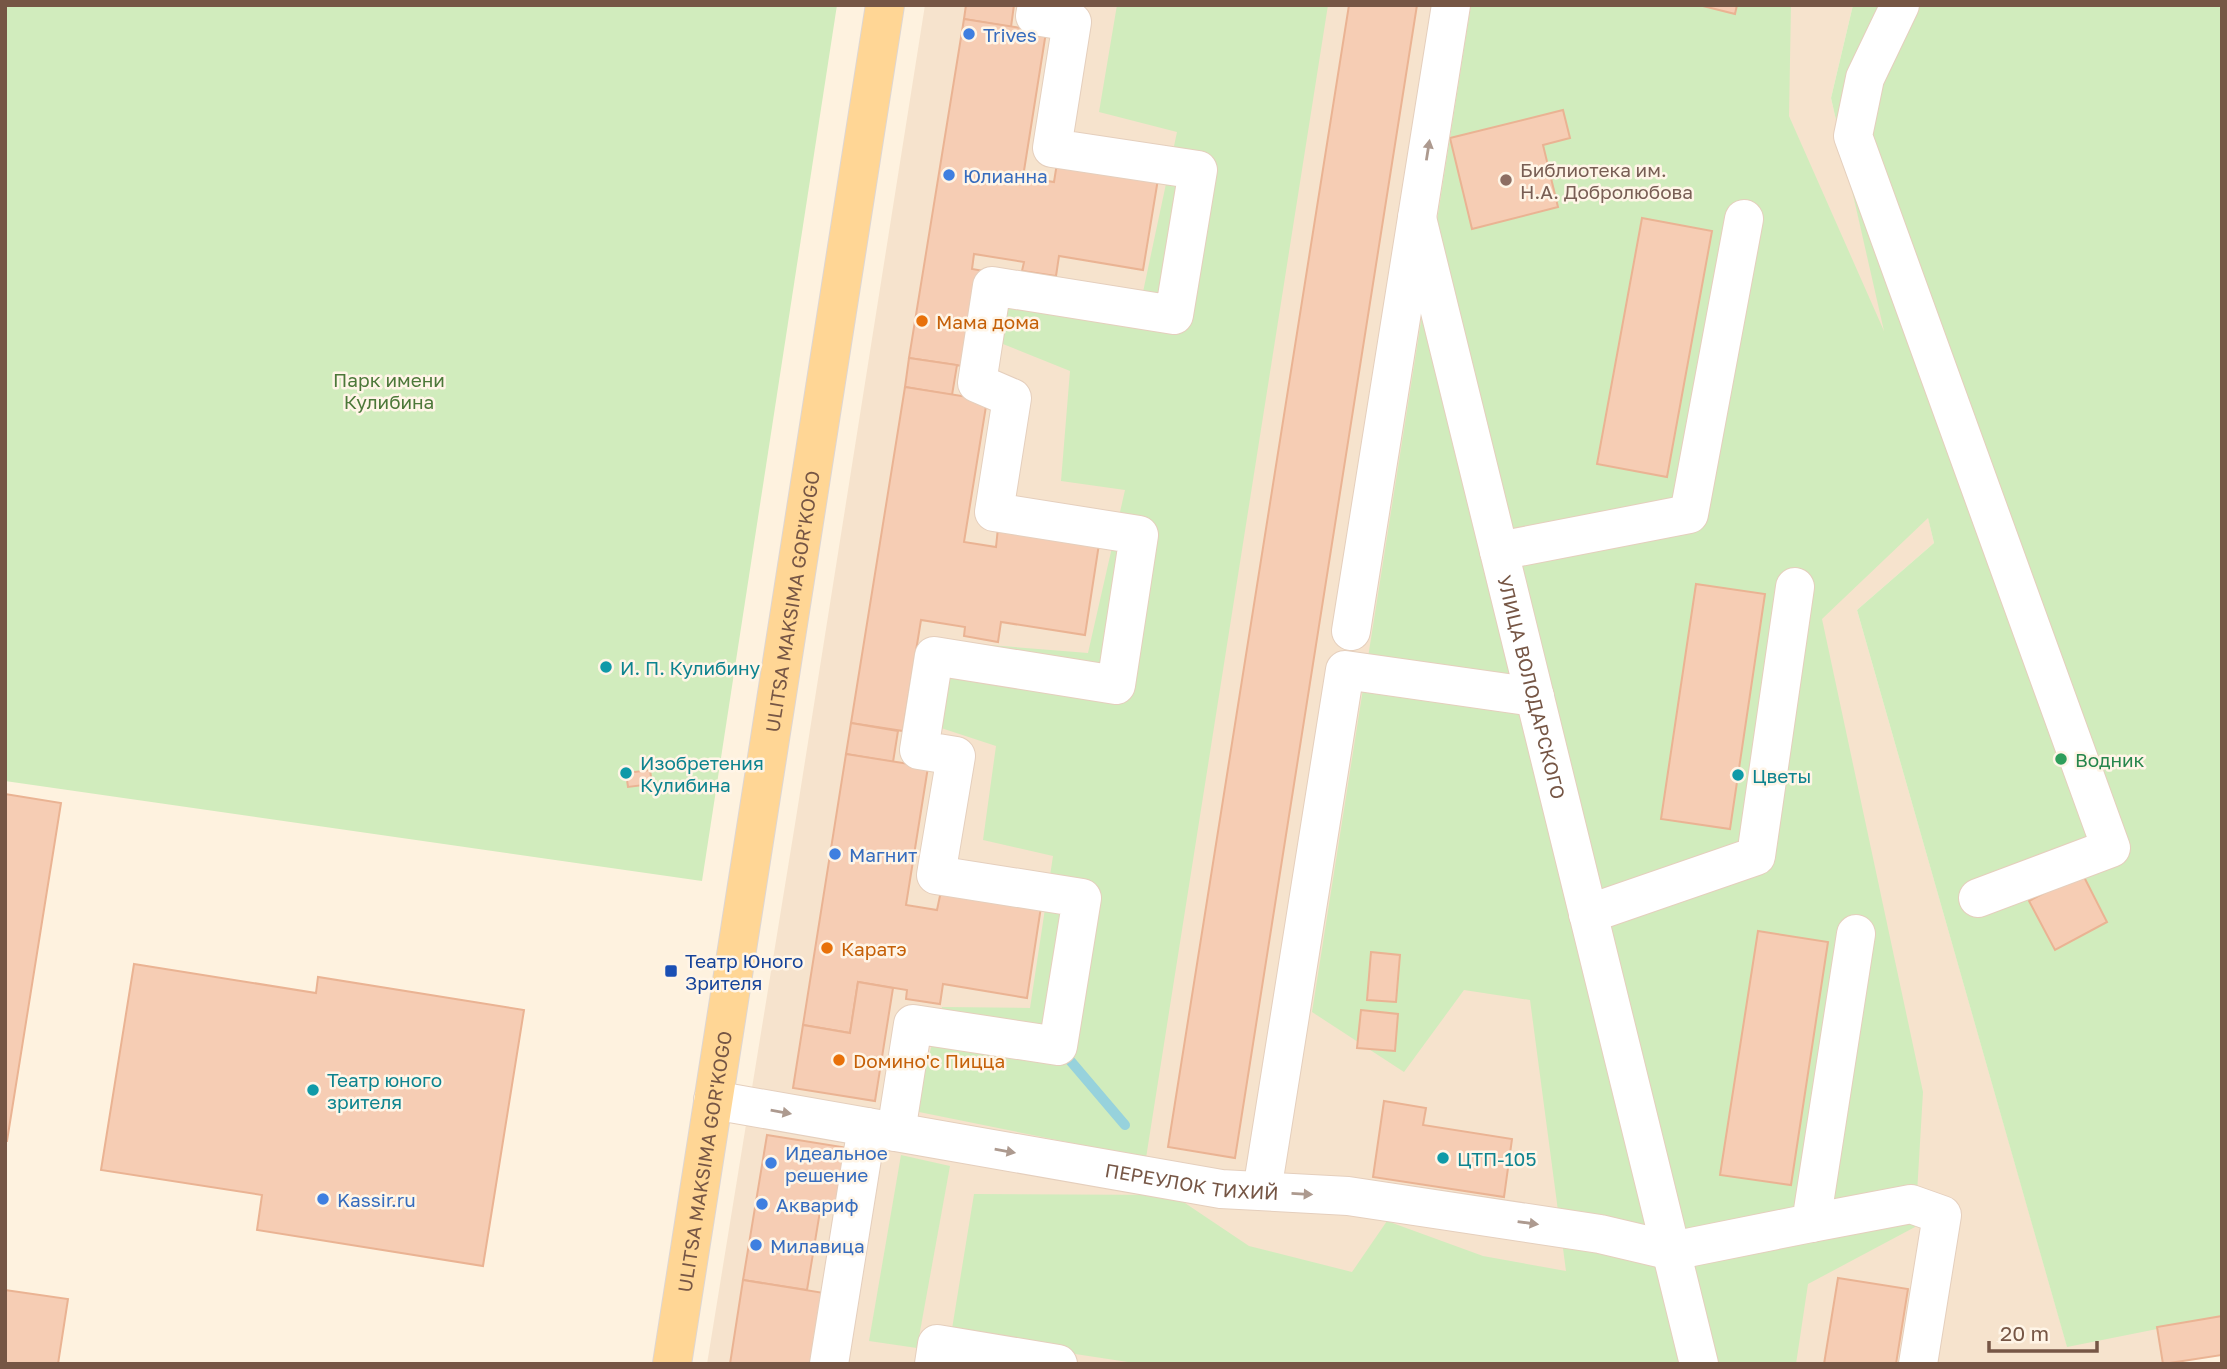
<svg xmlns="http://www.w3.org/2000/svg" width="2227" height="1369" font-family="'Golos Text',sans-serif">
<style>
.residential{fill:#f6e3cd}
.green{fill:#d1ecbd}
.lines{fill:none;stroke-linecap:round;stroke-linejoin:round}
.stream{stroke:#97d2dc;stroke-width:10}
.building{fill:#f6cdb4;stroke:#eab393;stroke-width:2}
.minor-casing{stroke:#e5cfbd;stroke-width:40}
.major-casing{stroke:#ded6d2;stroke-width:40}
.minor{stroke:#fff;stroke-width:38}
.major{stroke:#ffd695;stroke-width:38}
.oneway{fill:#ad9a8f}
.shop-dot{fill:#3f7fe0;stroke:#fff5e7;stroke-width:2.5}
.education-dot{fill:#8d6e63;stroke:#fff5e7;stroke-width:2.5}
.food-dot{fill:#e8710a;stroke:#fff5e7;stroke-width:2.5}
.culture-dot{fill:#0f9aa8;stroke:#fff5e7;stroke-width:2.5}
.leisure-dot{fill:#2e9e5b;stroke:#fff5e7;stroke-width:2.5}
.transit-dot{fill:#1a4fb4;stroke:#fff5e7;stroke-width:2.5}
.labels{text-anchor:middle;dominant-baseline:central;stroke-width:5;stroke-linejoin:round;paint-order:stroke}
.shop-label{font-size:19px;fill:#366cbe;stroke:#fff5e7;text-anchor:start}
.education-label{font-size:19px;fill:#785e54;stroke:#fff5e7;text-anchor:start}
.food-label{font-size:19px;fill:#c56008;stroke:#fff5e7;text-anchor:start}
.park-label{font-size:19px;fill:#4c7839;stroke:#fff5e7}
.street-label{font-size:19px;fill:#765645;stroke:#fff5e7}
.culture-label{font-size:19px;fill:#0d838f;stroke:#fff5e7;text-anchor:start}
.leisure-label{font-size:19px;fill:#27864d;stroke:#fff5e7;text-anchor:start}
.transit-label{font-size:19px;fill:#164399;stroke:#fff5e7;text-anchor:start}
</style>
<rect width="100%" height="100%" fill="#fef2df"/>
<path class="residential" d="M 925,5 L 1853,5 L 1831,98 L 1934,543 L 1857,610 L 2067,1346 L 2157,1327 L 2163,1364 L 707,1364 L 796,818 Z"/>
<g class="green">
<path d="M 5,5 L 837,5 L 702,881 L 5,781 Z"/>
<path d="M 1117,5 L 1328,5 L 1146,1158 L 914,1111 L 942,1007 L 1030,1008 L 1053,856 L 983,840 L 996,746 L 938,727 L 952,642 L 1088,653 L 1125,490 L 1061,481 L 1070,371 L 998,342 L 1001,285 L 1143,292 L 1177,132 L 1099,112 Z"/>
<path d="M 1471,5 L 1791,5 L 1789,116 L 1884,331 L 1831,98 L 1853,5 L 2222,5 L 2222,1316 L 2067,1347 L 1857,610 L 1934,543 L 1928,518 L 1822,619 L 1923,1092 L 1915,1227 L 1808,1284 L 1796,1364 L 1141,1364 L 951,1335 L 974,1194 L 1173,1195 L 1249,1246 L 1352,1272 L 1387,1221 L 1483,1256 L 1566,1271 L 1530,1000 L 1464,990 L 1404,1072 L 1312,1012 Z"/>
<path d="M 901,1155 L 950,1166 L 917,1348 L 869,1341 Z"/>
</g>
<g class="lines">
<path class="stream" d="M 1062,1051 L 1125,1125"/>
</g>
<g class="building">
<path d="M 966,5 L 1014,5 L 1011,27 L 964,19 Z"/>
<path d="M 1349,5 L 1417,5 L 1235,1158 L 1168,1147 Z"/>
<path d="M 1699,5 L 1737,5 L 1735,14 Z"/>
<path d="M 964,19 L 1046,32 L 1023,177 L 1054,182 L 1057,163 L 1158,179 L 1143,270 L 1059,256 L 1056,276 L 1022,271 L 1024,262 L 974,254 L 972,269 L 984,271 L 969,367 L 909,358 Z"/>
<path d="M 1563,110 L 1570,138 L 1543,145 L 1558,207 L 1472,229 L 1450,138 Z"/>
<path d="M 1642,218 L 1712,231 L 1667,477 L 1597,464 Z"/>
<path d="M 909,358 L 957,365 L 952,395 L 905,387 Z"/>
<path d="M 905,387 L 987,400 L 964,542 L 996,547 L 998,528 L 1099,544 L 1085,635 L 1001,622 L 998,642 L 964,636 L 965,627 L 921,620 L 903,731 L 851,723 Z"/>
<path d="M 1696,584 L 1765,594 L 1730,829 L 1661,819 Z"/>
<path d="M 851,723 L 898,731 L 893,762 L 846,754 Z"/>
<path d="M 846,754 L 928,767 L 906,905 L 937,910 L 941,891 L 1041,907 L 1027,998 L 943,984 L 940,1004 L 906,999 L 907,990 L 858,982 L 850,1033 L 803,1025 Z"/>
<path d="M 650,770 L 652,784 L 628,787 L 626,773 Z"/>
<path d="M 5,794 L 61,803 L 7,1141 L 5,1141 Z"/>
<path d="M 2082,873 L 2107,922 L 2055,950 L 2029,901 Z"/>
<path d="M 1758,931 L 1828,942 L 1791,1185 L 1720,1175 Z"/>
<path d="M 1371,952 L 1400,955 L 1396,1002 L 1367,1000 Z"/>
<path d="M 134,964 L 316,993 L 318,977 L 524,1010 L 483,1266 L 257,1230 L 262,1195 L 101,1170 Z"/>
<path d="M 858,982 L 893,988 L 875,1101 L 793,1088 L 803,1025 L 850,1033 Z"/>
<path d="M 1361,1010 L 1398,1014 L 1395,1051 L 1357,1048 Z"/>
<path d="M 1384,1101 L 1426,1108 L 1423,1125 L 1512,1139 L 1504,1197 L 1373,1177 Z"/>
<path d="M 767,1135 L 848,1148 L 838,1207 L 821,1205 L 807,1290 L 743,1280 Z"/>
<path d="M 1838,1278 L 1908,1289 L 1896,1364 L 1824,1364 Z"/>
<path d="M 743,1280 L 824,1293 L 813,1364 L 730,1364 Z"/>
<path d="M 5,1290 L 68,1299 L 58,1364 L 5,1364 Z"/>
<path d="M 2222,1316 L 2222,1355 L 2163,1364 L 2157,1327 Z"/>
</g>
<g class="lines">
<defs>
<g id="minor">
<path d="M 1900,5 L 1865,78 L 1853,136 L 2111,848 L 1978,898"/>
<path id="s1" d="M 1417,218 L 1699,1364"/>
<path d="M 1499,551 L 1689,514 L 1744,219"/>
<path d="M 1351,631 L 1451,5"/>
<path d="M 1588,914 L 1756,856 L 1795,587"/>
<path id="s2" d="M 713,1100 L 1221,1189 L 1348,1196 L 1600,1234 L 1672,1251 L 1811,1223 L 1856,934"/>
<path d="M 896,1132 L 913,1024 L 1058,1046 L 1082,898 L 936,875 L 956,756 L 919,750 L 934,656 L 1116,685 L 1139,535 L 994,512 L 1012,398 L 977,383 L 992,286 L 1174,315 L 1198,170 L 1052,148 L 1072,22 L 1035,16 L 1037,5"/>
<path d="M 1262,1191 L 1345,670 L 1535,697"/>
<path d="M 1811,1223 L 1911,1204 L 1942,1215 L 1918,1364"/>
<path d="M 829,1364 L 867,1127"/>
<path d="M 934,1364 L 937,1344 L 1058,1364"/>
</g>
<g id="major">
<path id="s3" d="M 672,1364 L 885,5"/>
</g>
</defs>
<use href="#minor" class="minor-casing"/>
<use href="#major" class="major-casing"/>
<use href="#minor" class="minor"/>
<use href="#major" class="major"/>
</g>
<defs><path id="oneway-solid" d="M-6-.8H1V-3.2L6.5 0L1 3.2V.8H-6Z" transform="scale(1.75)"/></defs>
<g class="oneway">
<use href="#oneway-solid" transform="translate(1428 150) rotate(-81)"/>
<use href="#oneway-solid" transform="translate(781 1112) rotate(10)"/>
<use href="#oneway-solid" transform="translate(1005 1151) rotate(10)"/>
<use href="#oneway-solid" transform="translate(1302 1194) rotate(3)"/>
<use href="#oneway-solid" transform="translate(1528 1223) rotate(8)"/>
</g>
<g class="shop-dot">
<circle cx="969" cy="34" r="7"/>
<circle cx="949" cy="175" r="7"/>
<circle cx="835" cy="854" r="7"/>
<circle cx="771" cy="1163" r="7"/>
<circle cx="323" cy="1199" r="7"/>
<circle cx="762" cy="1204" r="7"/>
<circle cx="756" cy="1245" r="7"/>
</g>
<circle class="education-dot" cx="1506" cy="180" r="7"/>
<g class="food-dot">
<circle cx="922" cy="321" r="7"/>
<circle cx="827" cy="948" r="7"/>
<circle cx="839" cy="1060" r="7"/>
</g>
<g class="culture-dot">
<circle cx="606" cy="667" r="7"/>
<circle cx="626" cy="773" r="7"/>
<circle cx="1738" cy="775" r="7"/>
<circle cx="313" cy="1090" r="7"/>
<circle cx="1443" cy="1158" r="7"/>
</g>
<circle class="leisure-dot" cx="2061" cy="759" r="7"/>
<rect class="transit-dot" x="664" y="964" width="14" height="14" rx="3.5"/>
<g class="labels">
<g class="shop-label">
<text x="983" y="34">Trives</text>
<text x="963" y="175">Юлианна</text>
<text x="849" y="854">Магнит</text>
<text x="785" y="1152">Идеальное<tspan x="785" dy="22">решение</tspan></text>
<text x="337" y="1199">Kassir.ru</text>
<text x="776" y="1204">Аквариф</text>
<text x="770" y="1245">Милавица</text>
</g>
<g class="education-label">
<text x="1520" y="169">Библиотека им.<tspan x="1520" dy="22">Н.А. Добролюбова</tspan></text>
</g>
<g class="food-label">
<text x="936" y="321">Мама дома</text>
<text x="841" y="948">Каратэ</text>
<text x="853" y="1060">Dомино'с Пицца</text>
</g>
<g class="park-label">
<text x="389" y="379">Парк имени<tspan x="389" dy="22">Кулибина</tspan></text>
</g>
<g class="street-label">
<text stroke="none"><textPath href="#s3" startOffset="772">ULITSA MAKSIMA GOR'KOGO</textPath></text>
<text stroke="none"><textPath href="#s1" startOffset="483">УЛИЦА ВОЛОДАРСКОГО</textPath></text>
<text stroke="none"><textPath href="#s3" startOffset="205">ULITSA MAKSIMA GOR'KOGO</textPath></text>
<text stroke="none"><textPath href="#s2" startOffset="486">ПЕРЕУЛОК ТИХИЙ</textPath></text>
</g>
<g class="culture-label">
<text x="620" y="667">И. П. Кулибину</text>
<text x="640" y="762">Изобретения<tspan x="640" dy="22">Кулибина</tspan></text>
<text x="1752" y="775">Цветы</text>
<text x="327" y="1079">Театр юного<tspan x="327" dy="22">зрителя</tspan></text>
<text x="1457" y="1158">ЦТП-105</text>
</g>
<g class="leisure-label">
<text x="2075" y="759">Водник</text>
</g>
<g class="transit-label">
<text x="685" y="960">Театр Юного<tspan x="685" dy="22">Зрителя</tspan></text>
</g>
</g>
<rect width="2227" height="1369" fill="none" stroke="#765645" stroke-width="14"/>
<path d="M1989 1341v10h108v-10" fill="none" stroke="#765645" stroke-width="3.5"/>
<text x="2000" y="1341" font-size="21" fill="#765645" stroke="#fff5e7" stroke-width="5" paint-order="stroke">20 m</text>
</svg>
